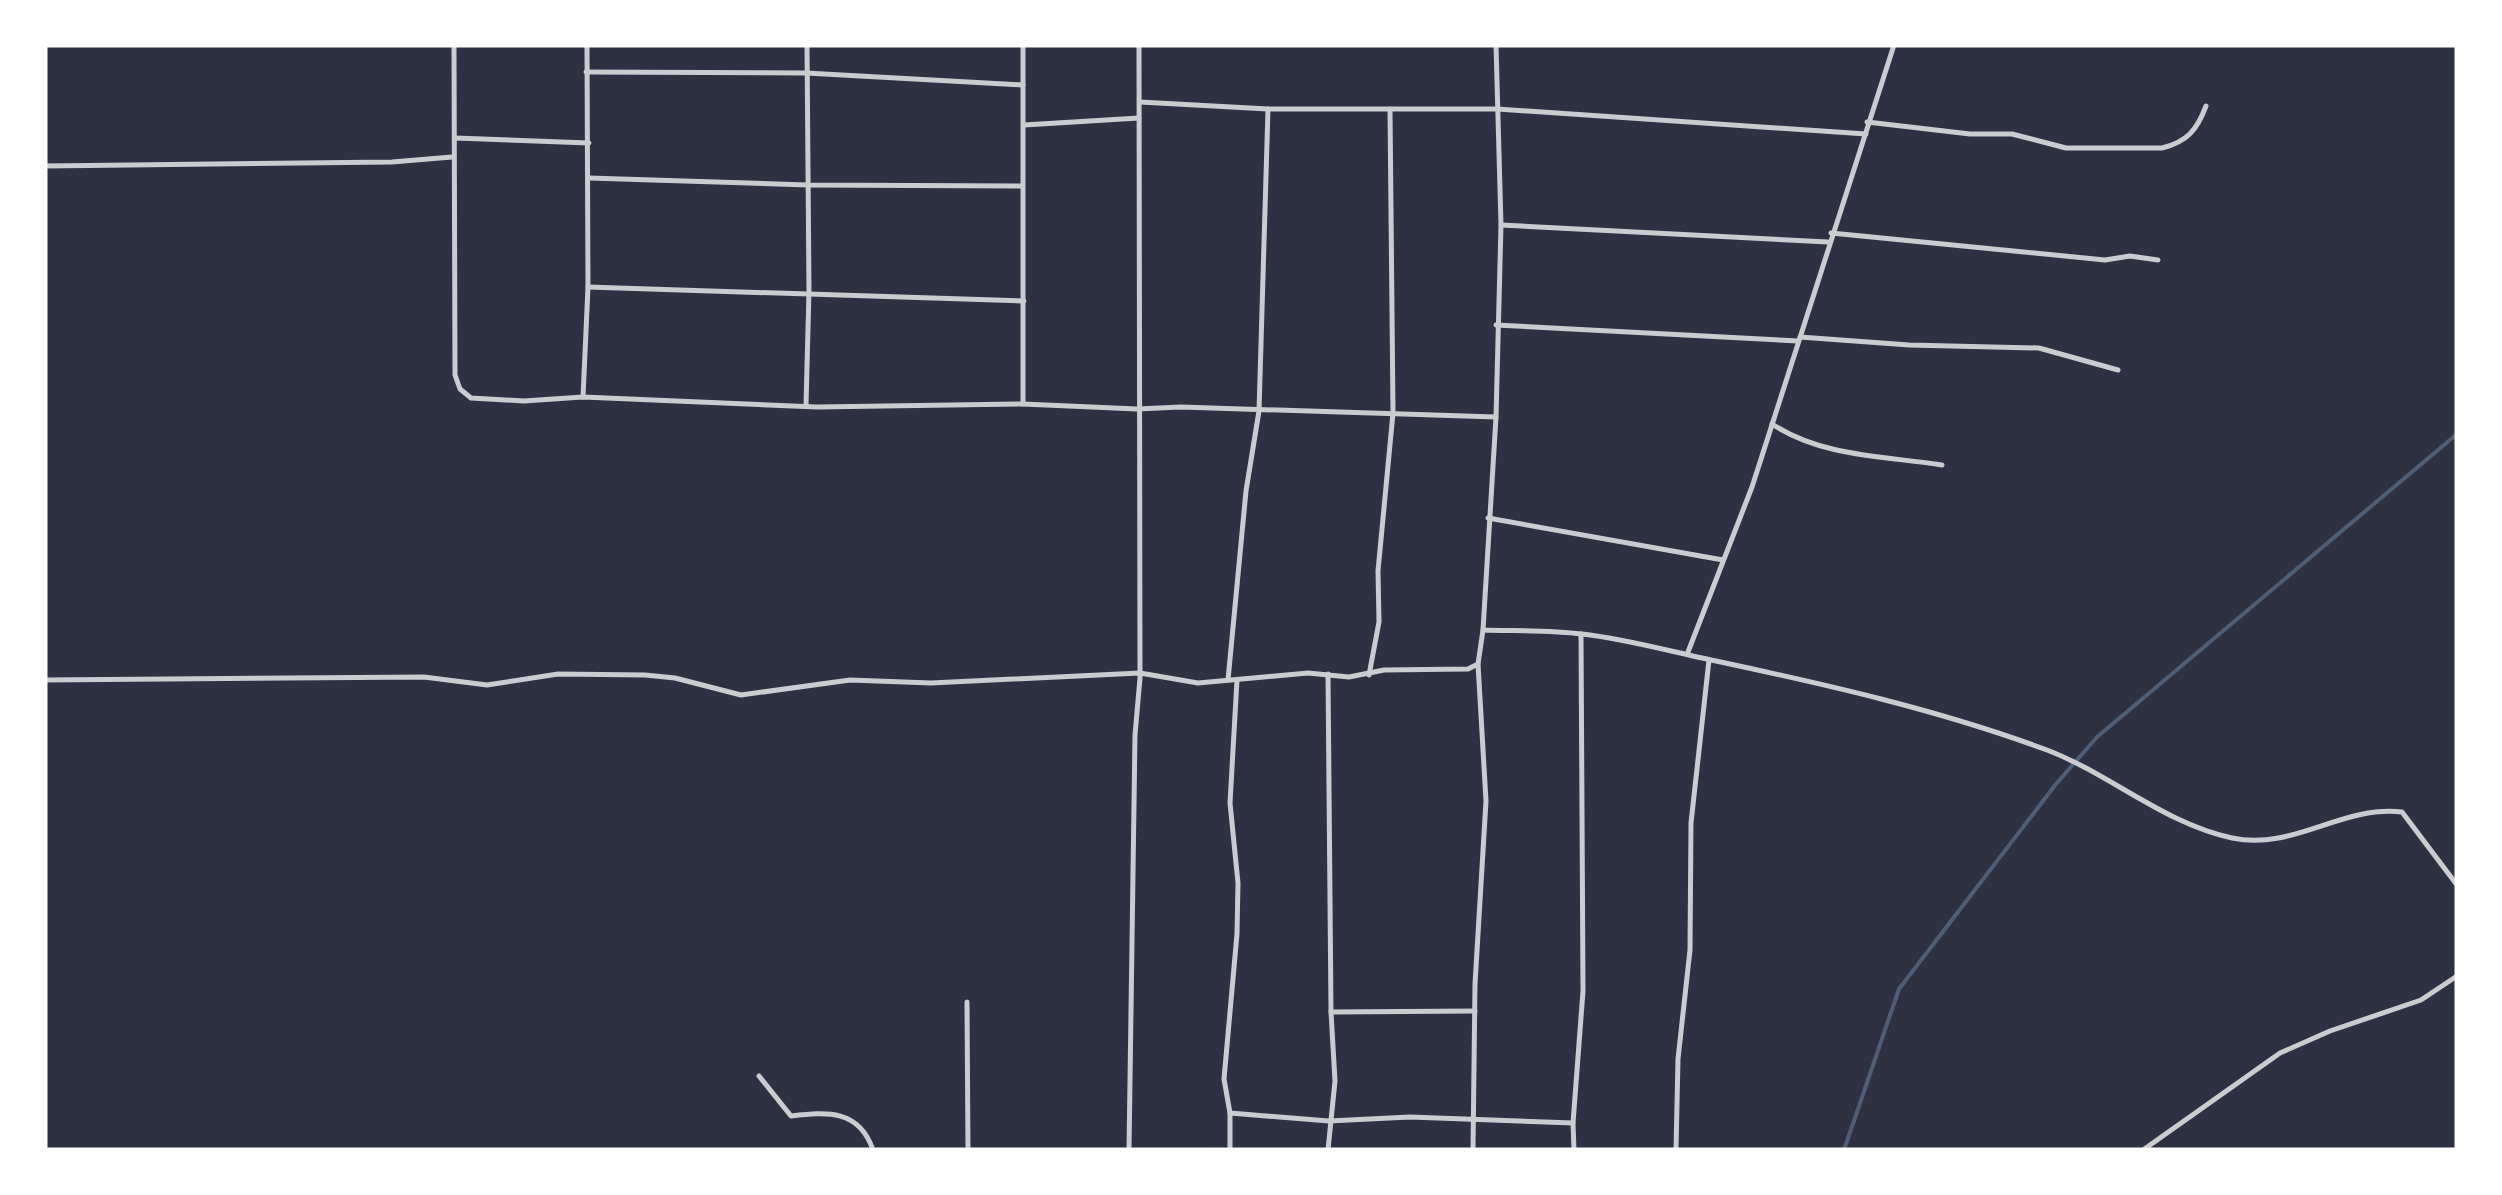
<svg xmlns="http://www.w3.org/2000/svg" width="2502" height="1195" font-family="Lato,sans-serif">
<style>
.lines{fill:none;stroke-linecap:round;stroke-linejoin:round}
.stream{stroke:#4f5d75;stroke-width:4}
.minor{stroke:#caccd0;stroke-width:5}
</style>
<rect width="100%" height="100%" fill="#2d3142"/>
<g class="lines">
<path class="stream" d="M 1844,1150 L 1899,989 L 2056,784 L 2097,737 L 2457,434"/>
<g class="minor">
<path d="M 454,45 L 455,375 L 460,389 L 471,398 L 524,401 L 583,397 L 817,407 L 1023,404 L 1137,409 L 1181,407 L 1496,417"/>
<path d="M 1023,45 L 1023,404"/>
<path d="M 586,72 L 806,73 L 1023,85"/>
<path d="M 1140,102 L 1268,109 L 1497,109 L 1866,134"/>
<path d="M 1867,122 L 1970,134 L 2012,134 L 2066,148 L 2162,148 C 2187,142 2197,130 2206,106"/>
<path d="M 1024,125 L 1139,118"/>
<path d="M 455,138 L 589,143"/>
<path d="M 45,166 L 392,162 L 452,157"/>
<path d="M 589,178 L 808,185 L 1021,186"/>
<path d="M 1501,225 L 1828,242"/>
<path d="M 1831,233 L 2105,260 L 2130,256 L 2158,260"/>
<path d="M 588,287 L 1024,301"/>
<path d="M 1496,325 L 1798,341"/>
<path d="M 1800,337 L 1909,345 L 2039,348 L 2118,370"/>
<path d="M 583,397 L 588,287 L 587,45"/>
<path d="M 806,405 L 809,291 L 807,45"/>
<path d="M 1772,424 C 1822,457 1884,456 1942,465"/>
<path d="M 1488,518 L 1723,560"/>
<path d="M 1483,630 C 1515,631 1549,630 1582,634 C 1627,639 1672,652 1716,661 C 1828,685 1939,710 2047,750 C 2110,774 2165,824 2232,838 C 2294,851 2341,805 2402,812 L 2457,885"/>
<path d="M 1688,652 L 1752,487 L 1894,45"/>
<path d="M 1369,675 L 1379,622 L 1378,571 L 1393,413 L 1390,109"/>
<path d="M 45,680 L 424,677 L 487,685 L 558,674 L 645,675 L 675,678 L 741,695 L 850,680 L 931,683 L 1140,673 L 1198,683 L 1308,673 L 1349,677 L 1384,670 L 1468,669 L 1478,664 L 1483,630 L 1496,417 L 1501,225 L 1496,45"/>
<path d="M 1228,680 L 1246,491 L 1259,411 L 1268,109"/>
<path d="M 1237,680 L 1230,803 L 1238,883 L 1237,934 L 1224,1079 L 1230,1113 L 1329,1121 L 1410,1117 L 1573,1123 L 1583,991 L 1581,634"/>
<path d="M 967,1002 L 968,1150"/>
<path d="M 1331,1012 L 1475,1011"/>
<path d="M 759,1076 L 791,1116 C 827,1112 859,1109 873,1150"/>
<path d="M 1230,1113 L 1230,1150"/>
<path d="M 1573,1123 L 1574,1150"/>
<path d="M 1129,1150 L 1135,735 L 1140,678 L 1139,45"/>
<path d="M 1328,1150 L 1335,1081 L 1331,1012 L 1328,674"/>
<path d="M 1473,1150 L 1475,984 L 1486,801 L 1478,664"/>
<path d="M 1676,1150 L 1678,1059 L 1690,950 L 1691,823 L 1709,660"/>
<path d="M 2143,1150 L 2280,1053 L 2330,1031 L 2421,1000 L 2457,976"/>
</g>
</g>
<rect width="2502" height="1195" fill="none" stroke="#ffffff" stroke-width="95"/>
</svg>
